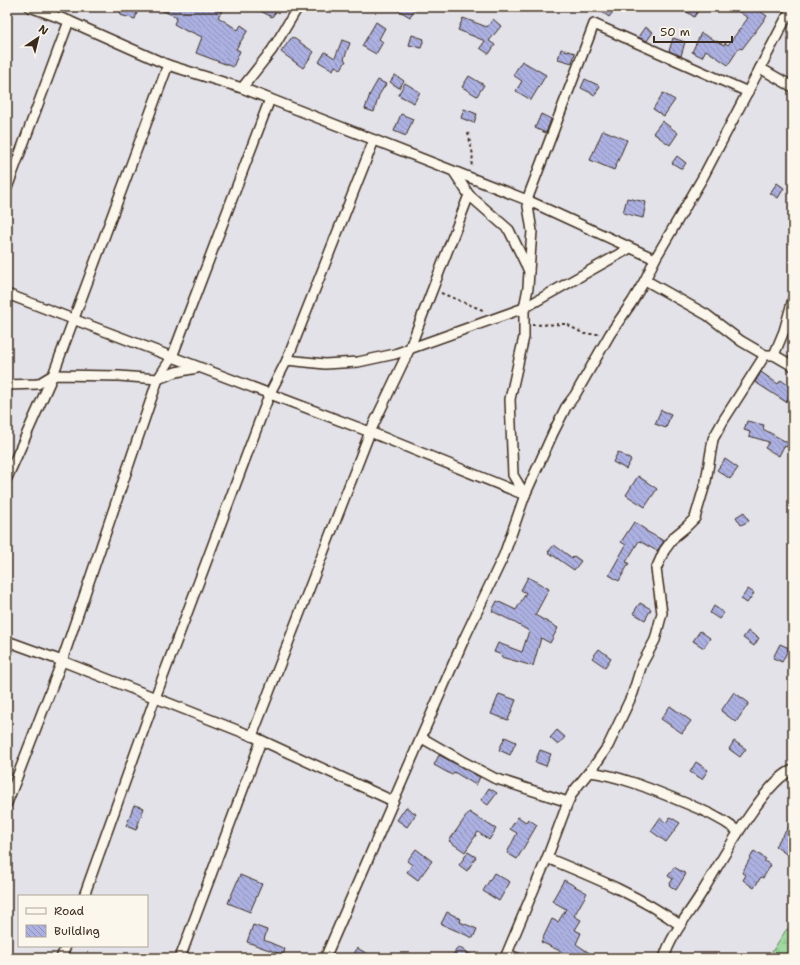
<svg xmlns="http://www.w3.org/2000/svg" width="800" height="965" font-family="'Shantell Sans',sans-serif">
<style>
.wetland{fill:url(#wetland-marsh);stroke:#6d825f}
.building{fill:url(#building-back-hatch);stroke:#3b2a1e}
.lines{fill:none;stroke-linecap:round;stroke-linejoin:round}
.street-casing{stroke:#3b2a1e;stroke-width:12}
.path{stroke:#3b2a1e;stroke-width:2;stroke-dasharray:3 3;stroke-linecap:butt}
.street{stroke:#fbf7ec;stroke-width:9}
</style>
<defs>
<pattern id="wetland-marsh" width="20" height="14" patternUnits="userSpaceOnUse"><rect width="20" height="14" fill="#9fdaa0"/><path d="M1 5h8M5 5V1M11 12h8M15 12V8" fill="none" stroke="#8abb89"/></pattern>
<pattern id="building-back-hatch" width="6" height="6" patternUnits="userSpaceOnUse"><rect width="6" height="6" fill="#acb1e2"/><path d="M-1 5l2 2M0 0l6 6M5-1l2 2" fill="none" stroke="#8d90b7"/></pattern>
</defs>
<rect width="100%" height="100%" fill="#e3e2e9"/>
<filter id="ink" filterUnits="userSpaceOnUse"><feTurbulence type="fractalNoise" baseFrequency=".025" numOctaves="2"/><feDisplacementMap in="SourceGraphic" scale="8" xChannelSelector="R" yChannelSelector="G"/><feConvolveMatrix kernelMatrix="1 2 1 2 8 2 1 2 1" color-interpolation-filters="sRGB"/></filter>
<g filter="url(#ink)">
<path class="wetland" d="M 793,926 L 793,958 L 768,958 L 786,930 Z"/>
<g class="building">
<path d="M 122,7 L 139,7 L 135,19 L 120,15 Z"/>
<path d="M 154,7 L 215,7 L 222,11 L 218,17 L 238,30 L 241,25 L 248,30 L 236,49 L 240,51 L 233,67 L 196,53 L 202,37 L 189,31 L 188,32 L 174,24 L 177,17 Z"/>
<path d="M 253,7 L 271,7 L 277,10 L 272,17 Z"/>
<path d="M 393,7 L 416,7 L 410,17 Z"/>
<path d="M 595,7 L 617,7 L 609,17 Z"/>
<path d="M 680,7 L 701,7 L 694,17 Z"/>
<path d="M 732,7 L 754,7 L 767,16 L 742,49 L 739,48 L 728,65 L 706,50 L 702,57 L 692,52 L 701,33 L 724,45 L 725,43 L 728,45 L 748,18 Z"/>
<path d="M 463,18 L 487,27 L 493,19 L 501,26 L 489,41 L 495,45 L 489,54 L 480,48 L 485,41 L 458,30 Z"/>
<path d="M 376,22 L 385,28 L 379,39 L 383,42 L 376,54 L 362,46 Z"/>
<path d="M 645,27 L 653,32 L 647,41 L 638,37 Z"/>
<path d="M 412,35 L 424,39 L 421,48 L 409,45 Z"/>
<path d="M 292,37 L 314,52 L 303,68 L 281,52 Z"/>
<path d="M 673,38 L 685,42 L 681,56 L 669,51 Z"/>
<path d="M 342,40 L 350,43 L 344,59 L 346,61 L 341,69 L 335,66 L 333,70 L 319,62 L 325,52 L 335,58 Z"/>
<path d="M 561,49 L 575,53 L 572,63 L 558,59 Z"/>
<path d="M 522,61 L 546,75 L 531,100 L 516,91 L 522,81 L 513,75 Z"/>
<path d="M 395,75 L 404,81 L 399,88 L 390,82 Z"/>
<path d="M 469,76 L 484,85 L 477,96 L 462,87 Z"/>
<path d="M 585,79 L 600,86 L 595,95 L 581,88 Z"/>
<path d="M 378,80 L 386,84 L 379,95 L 374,112 L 365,109 L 370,94 Z"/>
<path d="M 405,83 L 420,92 L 414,103 L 398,95 Z"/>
<path d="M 663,93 L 675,100 L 664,116 L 653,109 Z"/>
<path d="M 464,109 L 477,114 L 474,123 L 461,118 Z"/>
<path d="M 401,114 L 413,119 L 406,136 L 394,131 Z"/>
<path d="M 541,114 L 551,119 L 546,133 L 535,128 Z"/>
<path d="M 662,121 L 678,133 L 670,145 L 653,133 Z"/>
<path d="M 603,130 L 627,140 L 614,170 L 590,160 Z"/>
<path d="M 677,156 L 686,163 L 682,169 L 672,163 Z"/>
<path d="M 777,183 L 784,188 L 778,198 L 770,193 Z"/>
<path d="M 627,198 L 646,202 L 643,218 L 623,213 Z"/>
<path d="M 761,372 L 778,384 L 781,380 L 793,389 L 793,391 L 786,402 L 755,382 Z"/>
<path d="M 661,410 L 671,414 L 666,428 L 655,424 Z"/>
<path d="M 747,421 L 764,425 L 763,429 L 790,444 L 788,447 L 784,446 L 779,456 L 765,448 L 769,442 L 749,436 L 750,432 L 744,430 Z"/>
<path d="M 618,452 L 631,460 L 626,469 L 613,462 Z"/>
<path d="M 725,459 L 738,468 L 730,479 L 717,470 Z"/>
<path d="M 638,476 L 657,489 L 645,507 L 626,495 Z"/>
<path d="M 744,512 L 749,521 L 741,525 L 736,517 Z"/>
<path d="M 634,522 L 646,530 L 646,531 L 664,541 L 657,551 L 639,541 L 626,562 L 629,563 L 619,581 L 609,575 L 626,545 L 621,542 Z"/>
<path d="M 554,545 L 572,558 L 574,556 L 581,561 L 574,570 L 548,552 Z"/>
<path d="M 528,577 L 549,589 L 535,615 L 558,628 L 550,643 L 541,638 L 533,666 L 501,657 L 502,655 L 494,652 L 498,643 L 522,652 L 529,631 L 510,620 L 492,611 L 497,601 L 516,610 L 526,593 L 521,590 Z"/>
<path d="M 748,589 L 754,593 L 747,603 L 741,599 Z"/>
<path d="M 640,603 L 651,609 L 645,620 L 633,613 Z"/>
<path d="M 714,606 L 724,613 L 719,619 L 710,613 Z"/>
<path d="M 700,631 L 710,638 L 704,648 L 693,641 Z"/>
<path d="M 748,631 L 759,638 L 754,646 L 743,638 Z"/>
<path d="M 780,644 L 789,648 L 782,662 L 773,658 Z"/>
<path d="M 599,649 L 611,658 L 605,667 L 592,658 Z"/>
<path d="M 734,692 L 749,703 L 736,722 L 721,711 Z"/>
<path d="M 499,694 L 516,700 L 508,720 L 491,714 Z"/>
<path d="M 670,706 L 691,721 L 682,733 L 661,719 Z"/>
<path d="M 557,730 L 565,737 L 558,745 L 550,738 Z"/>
<path d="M 505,737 L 516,742 L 510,755 L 499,750 Z"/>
<path d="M 734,741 L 746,749 L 740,757 L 729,749 Z"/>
<path d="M 540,750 L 551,754 L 546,766 L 535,762 Z"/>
<path d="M 439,755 L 480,777 L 476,785 L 454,772 L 452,775 L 434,765 Z"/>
<path d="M 696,762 L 708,770 L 702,779 L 690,772 Z"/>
<path d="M 489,788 L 497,793 L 488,805 L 481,800 Z"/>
<path d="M 134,805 L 144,808 L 136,830 L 126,826 Z"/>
<path d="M 406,807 L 416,814 L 407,827 L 397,820 Z"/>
<path d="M 469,812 L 496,829 L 489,840 L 478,832 L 465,852 L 449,841 Z"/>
<path d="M 518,817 L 526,822 L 528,819 L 537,825 L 517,859 L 507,853 L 517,833 L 510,829 Z"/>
<path d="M 670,817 L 680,823 L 666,842 L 651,831 L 660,818 L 666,823 Z"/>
<path d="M 788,828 L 793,832 L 793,859 L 775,846 Z"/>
<path d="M 416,849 L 432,861 L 418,880 L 407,872 L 412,865 L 407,861 Z"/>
<path d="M 754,851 L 766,859 L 764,861 L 771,865 L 763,878 L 761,877 L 754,888 L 743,880 L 746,875 L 742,873 Z"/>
<path d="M 468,852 L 476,857 L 467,871 L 459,865 Z"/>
<path d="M 674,867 L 686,874 L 676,890 L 669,885 L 673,879 L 668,876 Z"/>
<path d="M 494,873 L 510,882 L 499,901 L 483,891 Z"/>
<path d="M 240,875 L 262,884 L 250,912 L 228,903 Z"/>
<path d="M 564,880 L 587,893 L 574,916 L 581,920 L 575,930 L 581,933 L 576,944 L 597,958 L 575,958 L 541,942 L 552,919 L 558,922 L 566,909 L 552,901 Z"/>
<path d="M 447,912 L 461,919 L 460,922 L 477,929 L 473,938 L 441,924 Z"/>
<path d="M 253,925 L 267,930 L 264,940 L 285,949 L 283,955 L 247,942 Z"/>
<path d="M 458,947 L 477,958 L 451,958 Z"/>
<path d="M 357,948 L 375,958 L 352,958 Z"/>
</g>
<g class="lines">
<defs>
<g id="street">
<path d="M 30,7 L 69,21 L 168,65 L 242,88 L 270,99 L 527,200 L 655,259"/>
<path d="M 760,68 L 793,87"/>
<path d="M 242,88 L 272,50 L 298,7"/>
<path d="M 454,172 L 469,195 L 509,230 L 529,271 L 528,288 L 524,308 L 524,337 L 510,399 L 513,475 L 525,495"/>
<path d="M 7,188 L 69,21"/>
<path d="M 529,271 L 532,231 L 527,200 L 594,24 L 748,92"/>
<path d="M 645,280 L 707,315 L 741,341 L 765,355 L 774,355 L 793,366"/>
<path d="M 7,294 L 370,432 L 525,495"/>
<path d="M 774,355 L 784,331 L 793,299"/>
<path d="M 287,360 L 325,364 L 358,362 L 395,354 L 524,308 L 630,248"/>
<path d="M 7,385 L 38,384 L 53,375 L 119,376 L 158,379 L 176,372 L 197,368"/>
<path d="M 7,478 L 53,375 L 168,65"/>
<path d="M 7,641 L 62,661 L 252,736 L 393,801"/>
<path d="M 252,736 L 370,432 L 409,350 L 469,195"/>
<path d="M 422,738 L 462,761 L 494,778 L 568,802"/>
<path d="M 590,772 C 619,776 646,787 673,798 C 697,808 717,815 738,831"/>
<path d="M 7,803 L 62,661 L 158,379 L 172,357 L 270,99"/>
<path d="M 547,858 C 593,877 640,896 680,925"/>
<path d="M 84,896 L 155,698 L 270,393 L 287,360 L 374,140"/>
<path d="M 507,954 L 517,958"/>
<path d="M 61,958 L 66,946"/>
<path d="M 180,958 L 261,741"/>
<path d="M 325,958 L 464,639 L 504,555 L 525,495 L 553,433 L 566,407 L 575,395 L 610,334 L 632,302 L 645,280 L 655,259 L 703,177 L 792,7"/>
<path d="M 505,958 L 547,858 L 568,802 L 573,792 L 597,762 L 608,746 L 633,693 L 642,664 L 655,640 L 662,613 L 656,569 L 664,551 L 675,536 L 686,527 L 695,518 L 706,481 L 713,439 L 723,421 L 765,355"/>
<path d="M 664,958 C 671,935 688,915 701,894 C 718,867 765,779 793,770"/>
</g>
</defs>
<use href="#street" class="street-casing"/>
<g class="path">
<path d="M 468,133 L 473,155 L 471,168"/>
<path d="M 441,293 L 485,311"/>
<path d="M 532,325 L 566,324 L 584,334 L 599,334"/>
</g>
<use href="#street" class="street"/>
</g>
</g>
<rect width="800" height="965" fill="none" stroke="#fbf7ec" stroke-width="24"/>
<rect x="12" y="12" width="776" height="941" fill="none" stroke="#3b2a1e" stroke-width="1.5" filter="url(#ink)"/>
<rect x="18" y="895" width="130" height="52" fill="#fbf7ec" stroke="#aea59a"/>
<rect x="26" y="908" width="20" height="6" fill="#fbf7ec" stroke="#aea59a"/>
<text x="54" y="915" font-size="12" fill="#3b2a1e">Road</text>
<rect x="26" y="925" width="20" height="12" fill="url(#building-back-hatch)" stroke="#aea59a"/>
<text x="54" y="935" font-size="12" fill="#3b2a1e">Building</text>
<g transform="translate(38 38) rotate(35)" stroke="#fbf7ec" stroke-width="3" paint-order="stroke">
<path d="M0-3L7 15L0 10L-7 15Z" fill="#3b2a1e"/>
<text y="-6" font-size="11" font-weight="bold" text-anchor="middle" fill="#3b2a1e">N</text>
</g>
<path d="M654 36v6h78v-6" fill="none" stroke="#3b2a1e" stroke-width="2"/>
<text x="660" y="36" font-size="12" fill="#3b2a1e" stroke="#fbf7ec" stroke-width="3" paint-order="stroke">50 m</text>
</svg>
